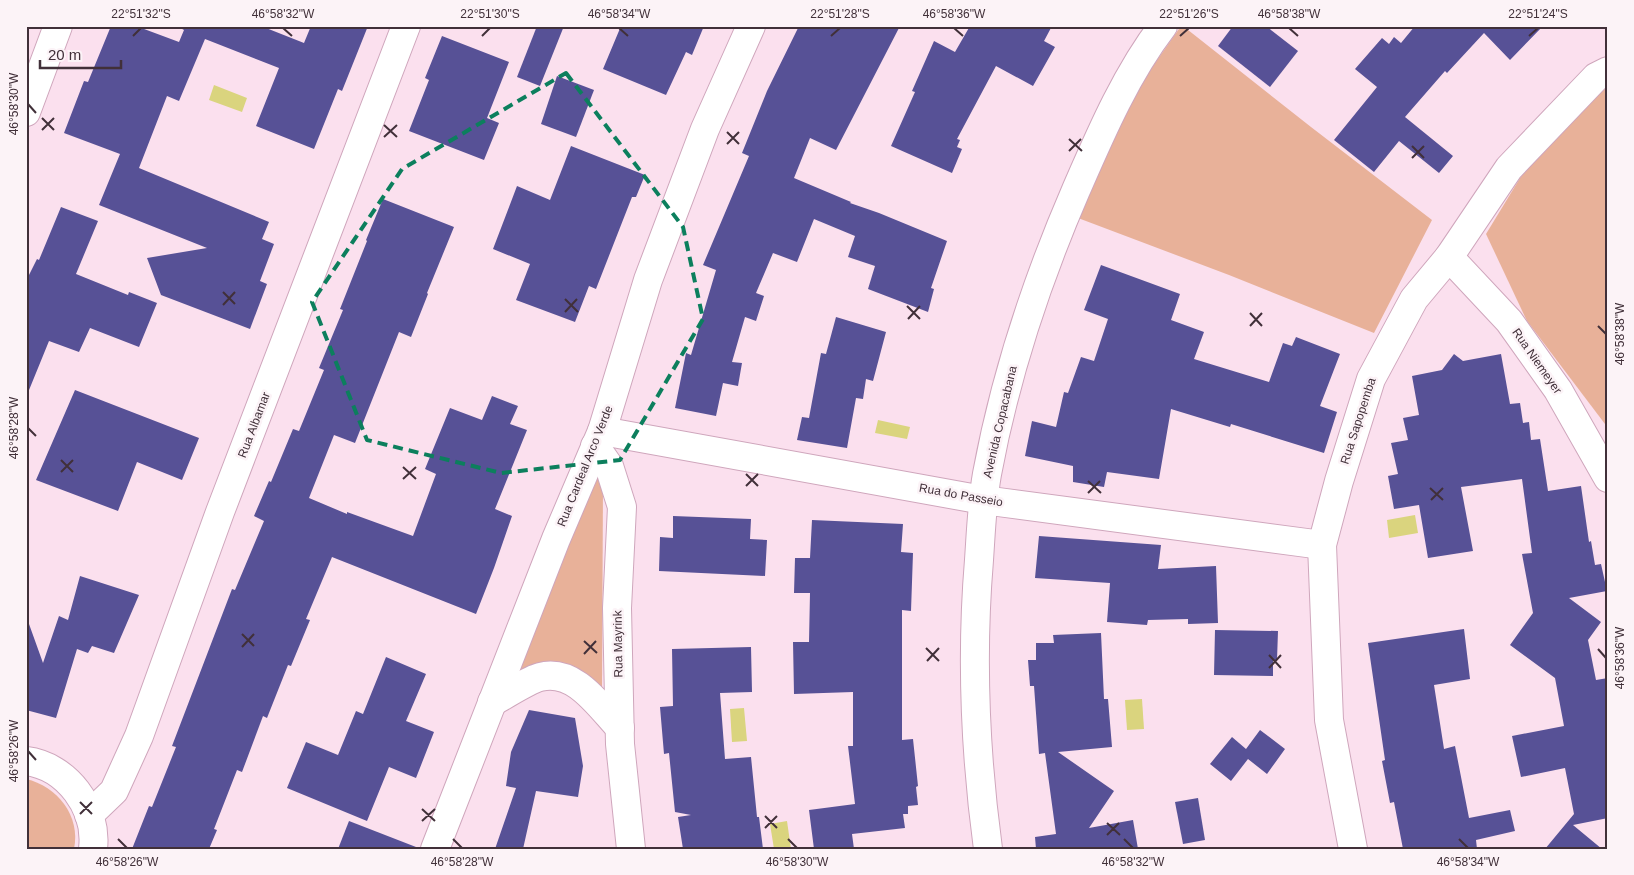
<svg xmlns="http://www.w3.org/2000/svg" width="1634" height="875" font-family="Helvetica,sans-serif">
<style>
.green{fill:#e8b199}
.water{fill:#dad47e}
.building{fill:#575196}
.lines{fill:none;stroke-linecap:round;stroke-linejoin:round}
.street-casing{stroke:#cfa6bc;stroke-width:30}
.street{stroke:#fff;stroke-width:28}
.marked{fill:none;stroke:#0c7f5d;stroke-width:4;stroke-dasharray:10 6;stroke-linejoin:round}
.ticks{fill:none;stroke:#413039;stroke-width:2}
.labels{text-anchor:middle;dominant-baseline:central;stroke-width:5;stroke-linejoin:round;paint-order:stroke}
.street-label{font-size:12px;fill:#413039;stroke:#fcf3f7}
.neatline{fill:none;stroke:#413039;stroke-width:2}
.ticks-label{font-size:12px;text-anchor:middle;fill:#413039}
</style>
<rect width="100%" height="100%" fill="#fbe0ee"/>
<g class="green">
<path d="M 1181,26 L 1183,26 L 1311,127 L 1432,220 L 1374,333 L 1229,275 L 1078,218 L 1114,137 L 1143,80 Z"/>
<path d="M 1608,86 L 1608,428 L 1527,321 L 1486,234 L 1534,155 Z"/>
<path d="M 599,473 L 603,480 L 602,697 L 514,680 L 591,477 Z"/>
<path d="M 26,779 C 57,786 81,816 74,849 L 26,849 Z"/>
</g>
<g class="water">
<path d="M 214,85 L 247,98 L 242,112 L 209,100 Z"/>
<path d="M 878,420 L 910,427 L 907,439 L 875,433 Z"/>
<path d="M 1415,515 L 1418,533 L 1389,538 L 1387,520 Z"/>
<path d="M 1142,699 L 1144,729 L 1127,730 L 1125,700 Z"/>
<path d="M 744,708 L 747,741 L 732,742 L 730,709 Z"/>
<path d="M 787,821 L 791,849 L 774,849 L 770,824 Z"/>
</g>
<g class="building">
<path d="M 111,26 L 136,26 L 179,42 L 184,30 L 177,26 L 261,26 L 304,43 L 311,26 L 368,26 L 342,91 L 338,89 L 314,149 L 256,126 L 279,68 L 205,39 L 179,101 L 167,96 L 139,168 L 269,222 L 262,239 L 274,244 L 260,281 L 267,284 L 250,329 L 161,295 L 147,258 L 207,248 L 99,205 L 120,154 L 64,133 L 84,81 L 88,82 Z"/>
<path d="M 537,26 L 564,26 L 540,86 L 517,77 Z"/>
<path d="M 621,26 L 704,26 L 692,55 L 686,52 L 666,95 L 603,69 Z"/>
<path d="M 799,26 L 900,26 L 836,150 L 810,138 L 794,178 L 851,202 L 850,203 L 879,213 L 947,241 L 931,288 L 934,289 L 928,312 L 868,289 L 875,266 L 848,257 L 855,236 L 814,219 L 797,262 L 773,253 L 756,293 L 764,296 L 756,321 L 745,317 L 732,362 L 742,363 L 738,386 L 723,383 L 716,416 L 675,408 L 686,353 L 691,355 L 716,270 L 703,265 L 749,156 L 742,153 L 767,91 Z"/>
<path d="M 970,26 L 1052,26 L 1044,41 L 1055,47 L 1033,86 L 996,66 L 957,139 L 960,140 L 957,147 L 962,149 L 952,173 L 891,146 L 915,92 L 912,91 L 934,41 L 955,52 Z"/>
<path d="M 1233,26 L 1266,26 L 1298,51 L 1270,87 L 1218,46 Z"/>
<path d="M 1415,26 L 1543,26 L 1510,60 L 1484,33 L 1447,73 L 1445,71 L 1405,117 L 1453,156 L 1439,173 L 1399,141 L 1374,172 L 1334,140 L 1377,87 L 1355,69 L 1382,38 L 1389,44 L 1394,37 L 1401,43 Z"/>
<path d="M 442,36 L 509,62 L 487,118 L 499,123 L 484,160 L 409,131 L 429,80 L 425,78 Z"/>
<path d="M 557,76 L 594,90 L 576,137 L 541,124 Z"/>
<path d="M 571,146 L 645,175 L 636,197 L 632,197 L 596,289 L 589,286 L 575,322 L 516,300 L 530,264 L 493,249 L 517,186 L 550,200 Z"/>
<path d="M 383,199 L 454,227 L 427,293 L 428,294 L 411,337 L 399,332 L 355,443 L 334,435 L 309,498 L 347,514 L 347,512 L 413,536 L 436,474 L 425,469 L 450,408 L 482,420 L 492,396 L 518,406 L 510,424 L 527,430 L 495,509 L 512,516 L 494,568 L 476,614 L 332,557 L 306,619 L 310,620 L 291,666 L 288,665 L 267,718 L 263,716 L 242,772 L 237,770 L 214,829 L 217,830 L 209,849 L 132,849 L 149,806 L 152,807 L 176,747 L 172,746 L 232,589 L 235,590 L 264,521 L 254,516 L 269,481 L 271,482 L 293,429 L 299,431 L 324,370 L 319,368 L 343,310 L 340,309 L 367,241 L 366,240 Z"/>
<path d="M 61,207 L 98,221 L 76,274 L 128,295 L 129,292 L 157,303 L 139,347 L 90,328 L 79,352 L 49,341 L 27,395 L 26,281 L 37,259 L 39,260 Z"/>
<path d="M 1101,265 L 1180,294 L 1171,320 L 1204,332 L 1194,359 L 1269,382 L 1283,343 L 1292,346 L 1296,337 L 1340,354 L 1320,406 L 1337,412 L 1324,453 L 1231,424 L 1230,427 L 1171,409 L 1159,479 L 1107,472 L 1104,487 L 1073,482 L 1073,466 L 1025,456 L 1032,421 L 1056,427 L 1064,392 L 1068,393 L 1081,357 L 1094,361 L 1108,319 L 1084,310 Z"/>
<path d="M 836,317 L 886,332 L 873,381 L 866,379 L 863,399 L 856,398 L 847,448 L 797,440 L 802,417 L 809,418 L 821,353 L 826,354 Z"/>
<path d="M 1454,354 L 1463,361 L 1501,354 L 1510,404 L 1520,403 L 1523,423 L 1529,422 L 1531,440 L 1540,439 L 1548,491 L 1581,486 L 1589,542 L 1591,541 L 1595,565 L 1601,564 L 1607,591 L 1569,598 L 1601,622 L 1588,640 L 1596,680 L 1608,678 L 1608,818 L 1573,825 L 1602,849 L 1545,849 L 1574,814 L 1565,768 L 1521,777 L 1512,736 L 1564,726 L 1555,678 L 1510,645 L 1533,613 L 1522,554 L 1532,553 L 1522,479 L 1461,487 L 1473,551 L 1428,558 L 1419,505 L 1394,509 L 1388,476 L 1398,474 L 1391,443 L 1408,440 L 1403,418 L 1419,415 L 1412,376 L 1442,370 Z"/>
<path d="M 75,390 L 199,438 L 182,480 L 137,462 L 118,511 L 36,480 Z"/>
<path d="M 673,516 L 751,519 L 750,539 L 767,540 L 765,576 L 659,571 L 660,537 L 673,538 Z"/>
<path d="M 812,520 L 903,524 L 901,552 L 913,553 L 911,611 L 902,610 L 902,740 L 913,739 L 918,786 L 916,787 L 918,805 L 908,806 L 908,814 L 903,814 L 905,828 L 852,834 L 854,849 L 814,849 L 809,810 L 855,804 L 848,746 L 853,746 L 853,692 L 794,694 L 793,642 L 809,642 L 810,593 L 794,593 L 795,558 L 810,558 Z"/>
<path d="M 1039,536 L 1161,545 L 1158,569 L 1216,566 L 1218,623 L 1188,624 L 1188,619 L 1148,620 L 1147,625 L 1107,622 L 1110,583 L 1035,578 Z"/>
<path d="M 80,576 L 139,595 L 114,653 L 92,646 L 88,653 L 77,649 L 56,718 L 26,710 L 26,625 L 29,624 L 43,663 L 59,616 L 68,620 Z"/>
<path d="M 1464,629 L 1470,679 L 1434,685 L 1444,749 L 1455,746 L 1469,818 L 1510,810 L 1515,831 L 1476,840 L 1477,849 L 1403,849 L 1394,802 L 1390,803 L 1382,761 L 1385,760 L 1368,643 Z"/>
<path d="M 1215,630 L 1278,631 L 1277,660 L 1273,660 L 1273,676 L 1214,675 Z"/>
<path d="M 1101,633 L 1104,699 L 1108,699 L 1112,747 L 1058,752 L 1114,791 L 1089,828 L 1133,820 L 1138,849 L 1036,849 L 1035,837 L 1056,834 L 1045,753 L 1039,754 L 1034,686 L 1030,686 L 1028,660 L 1036,660 L 1036,643 L 1054,643 L 1053,635 Z"/>
<path d="M 751,647 L 752,692 L 720,693 L 725,759 L 751,757 L 757,817 L 759,817 L 763,849 L 683,849 L 678,817 L 691,815 L 675,812 L 669,753 L 664,754 L 660,707 L 673,706 L 672,649 Z"/>
<path d="M 386,657 L 426,674 L 406,721 L 434,732 L 416,778 L 389,767 L 367,821 L 287,788 L 306,742 L 338,755 L 356,711 L 363,714 Z"/>
<path d="M 529,710 L 575,718 L 583,766 L 578,797 L 536,791 L 523,849 L 495,849 L 516,788 L 506,786 L 511,752 Z"/>
<path d="M 1260,730 L 1285,749 L 1267,774 L 1248,759 L 1231,781 L 1210,764 L 1232,737 L 1246,749 Z"/>
<path d="M 1198,798 L 1205,840 L 1183,844 L 1175,802 Z"/>
<path d="M 349,821 L 416,847 L 416,849 L 338,849 Z"/>
</g>
<g class="lines">
<defs>
<g id="street">
<path d="M 26,112 L 58,26"/>
<path d="M 1449,257 L 1509,321 L 1558,390 L 1608,478"/>
<path d="M 602,431 L 983,500 L 1322,545"/>
<path d="M 595,446 L 609,466 L 622,507 L 617,608 L 620,744 L 631,849"/>
<path d="M 492,702 C 504,696 528,680 540,677 C 575,668 599,706 620,728"/>
<path d="M 26,761 C 67,766 98,808 93,849"/>
<path d="M 89,815 L 114,791 L 139,736 L 220,512 L 406,26"/>
<path d="M 435,849 L 556,539 L 602,431 L 648,280 L 705,129 L 751,26"/>
<path d="M 988,849 C 975,753 971,656 979,560 C 981,531 982,502 987,474 C 1005,377 1037,280 1076,190 C 1100,135 1126,74 1163,26"/>
<path d="M 1353,849 L 1329,720 L 1322,545 L 1339,481 L 1371,379 L 1414,299 L 1449,257 L 1509,168 L 1596,77 L 1608,71"/>
</g>
</defs>
<use href="#street" class="street-casing"/>
<use href="#street" class="street"/>
</g>
<path class="marked" d="M 566,73 L 683,227 L 703,319 L 620,460 L 501,473 L 367,440 L 312,302 L 402,169 Z"/>
<path class="ticks" d="M 283,28 L 292,36M 619,28 L 628,36M 954,28 L 963,36M 1289,28 L 1298,36M 133,36 L 141,28M 482,36 L 490,28M 831,36 L 840,28M 1180,36 L 1189,28M 1529,36 L 1538,28M 28,104 L 36,113M 42,118 L 54,130M 384,125 L 397,137M 42,130 L 54,118M 727,132 L 739,144M 384,137 L 397,125M 1069,139 L 1082,151M 727,144 L 739,132M 1412,146 L 1424,158M 1069,151 L 1081,139M 1412,158 L 1424,146M 223,292 L 235,304M 565,299 L 578,312M 223,305 L 235,292M 907,306 L 920,319M 565,312 L 577,299M 1250,313 L 1262,326M 908,319 L 920,306M 1250,326 L 1262,313M 1598,326 L 1606,334M 28,428 L 36,436M 61,460 L 73,472M 403,467 L 416,479M 61,472 L 73,460M 746,474 L 758,486M 403,479 L 416,467M 1088,481 L 1101,493M 746,486 L 758,474M 1430,488 L 1443,500M 1088,493 L 1100,481M 1431,500 L 1443,488M 242,634 L 254,646M 584,641 L 597,653M 242,647 L 254,634M 926,648 L 939,661M 1598,649 L 1606,658M 584,654 L 596,641M 1269,655 L 1281,668M 927,661 L 939,648M 1269,668 L 1281,655M 28,751 L 36,760M 80,802 L 92,814M 422,809 L 435,821M 80,814 L 92,802M 765,816 L 777,828M 422,821 L 435,809M 1107,823 L 1120,835M 765,828 L 777,816M 1107,835 L 1119,823M 118,839 L 127,848M 453,839 L 462,848M 788,839 L 797,848M 1124,839 L 1133,848M 1459,839 L 1468,848"/>
<g class="labels">
<g class="street-label">
<text transform="translate(1537 361) rotate(55)">Rua Niemeyer</text>
<text transform="translate(1358 421) rotate(-72)">Rua Sapopemba</text>
<text transform="translate(1000 422) rotate(-77)">Avenida Copacabana</text>
<text transform="translate(254 425) rotate(-69)">Rua Albamar</text>
<text transform="translate(585 466) rotate(-68)">Rua Cardeal Arco Verde</text>
<text transform="translate(961 495) rotate(10)">Rua do Passeio</text>
<text transform="translate(618 644) rotate(-91)">Rua Mayrink</text>
</g>
</g>
<rect width="1634" height="875" fill="none" stroke="#fcf3f7" stroke-width="55"/>
<path d="M40 60v8h81v-8" fill="none" stroke="#413039" stroke-width="2.5"/>
<text x="48" y="60" font-size="15" fill="#413039" stroke="#fcf3f7" stroke-width="4" paint-order="stroke">20 m</text>
<rect x="28" y="28" width="1578" height="820" class="neatline"/>
<g class="ticks-label">
<text x="141" y="18">22°51'32"S</text>
<text x="283" y="18">46°58'32"W</text>
<text x="490" y="18">22°51'30"S</text>
<text x="619" y="18">46°58'34"W</text>
<text x="840" y="18">22°51'28"S</text>
<text x="954" y="18">46°58'36"W</text>
<text x="1189" y="18">22°51'26"S</text>
<text x="1289" y="18">46°58'38"W</text>
<text x="1538" y="18">22°51'24"S</text>
<text transform="translate(14 104) rotate(-90)" y="4">46°58'30"W</text>
<text transform="translate(1620 334) rotate(-90)" y="4">46°58'38"W</text>
<text transform="translate(14 428) rotate(-90)" y="4">46°58'28"W</text>
<text transform="translate(1620 658) rotate(-90)" y="4">46°58'36"W</text>
<text transform="translate(14 751) rotate(-90)" y="4">46°58'26"W</text>
<text x="127" y="866">46°58'26"W</text>
<text x="462" y="866">46°58'28"W</text>
<text x="797" y="866">46°58'30"W</text>
<text x="1133" y="866">46°58'32"W</text>
<text x="1468" y="866">46°58'34"W</text>
</g>
</svg>
